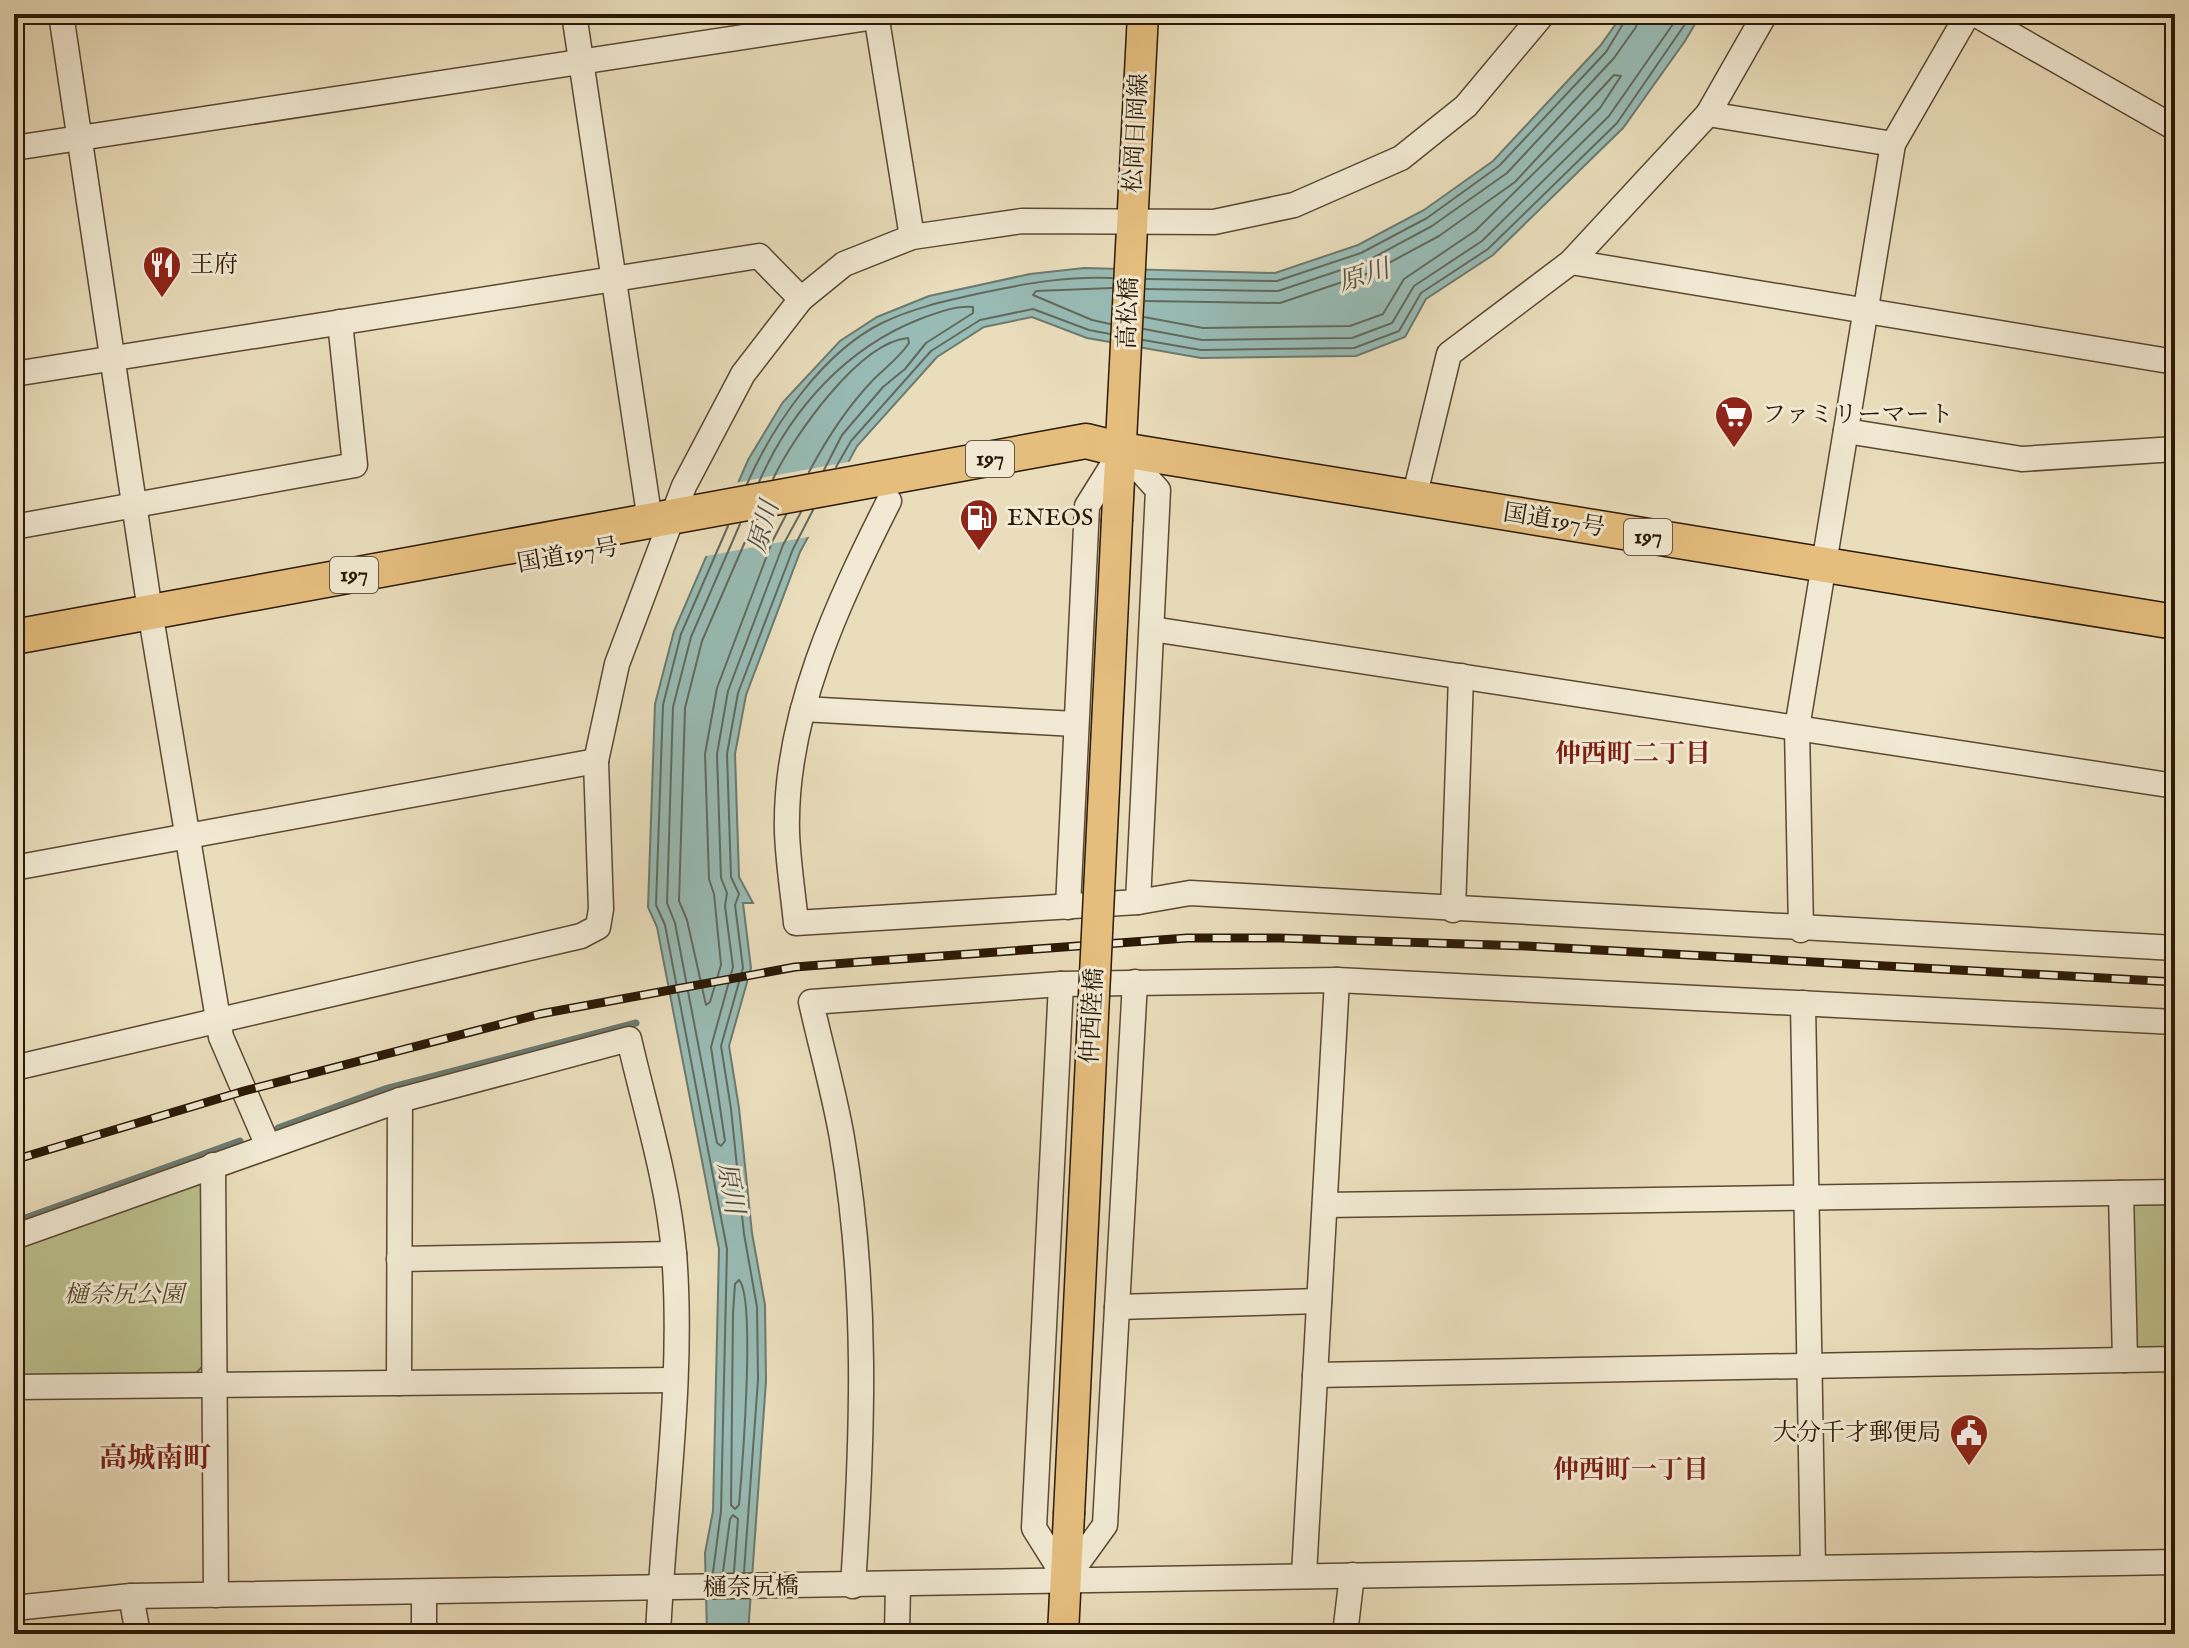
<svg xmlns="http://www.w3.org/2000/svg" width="2189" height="1648" font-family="'IM FELL English','Noto Serif JP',serif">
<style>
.green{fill:#bbc08d;stroke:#736c49;stroke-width:2}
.water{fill:#98bbb5;stroke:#6c7a6f;stroke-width:2}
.pier{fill:#eaddbb}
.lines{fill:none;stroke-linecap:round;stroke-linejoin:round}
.shore{stroke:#626a5d;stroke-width:2}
.stream{stroke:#6c7a6f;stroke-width:7}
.minor-casing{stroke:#5b4932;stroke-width:27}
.major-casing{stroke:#2b1805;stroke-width:33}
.highway-casing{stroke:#2b1805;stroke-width:37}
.minor{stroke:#f1e9d3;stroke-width:24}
.major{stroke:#e5be7e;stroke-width:30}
.highway{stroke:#e5be7e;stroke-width:34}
.rail-casing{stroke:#2b1805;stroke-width:9}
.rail{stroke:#f1e9d3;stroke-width:6;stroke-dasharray:18;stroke-linecap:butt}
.major-bridge-casing{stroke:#2b1805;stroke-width:33;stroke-linecap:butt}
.major-bridge{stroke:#e5be7e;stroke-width:30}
.labels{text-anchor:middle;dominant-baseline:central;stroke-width:6;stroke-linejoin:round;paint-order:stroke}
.shield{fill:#f1e9d3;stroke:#665743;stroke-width:2}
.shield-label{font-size:22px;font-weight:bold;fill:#2b1805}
.street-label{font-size:24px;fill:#2b1805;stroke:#f1e9d3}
.poi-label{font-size:24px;fill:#2b1805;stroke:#f1e9d3;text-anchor:start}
.park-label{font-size:24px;font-style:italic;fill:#564a2e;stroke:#f1e9d3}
.water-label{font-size:26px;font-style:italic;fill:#515143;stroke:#f1e9d3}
.neighbourhood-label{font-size:26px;font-weight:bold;fill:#7a1f14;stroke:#f1e9d3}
.quarter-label{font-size:28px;font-weight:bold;fill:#7a1f14;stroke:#f1e9d3}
</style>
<rect width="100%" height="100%" fill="#eaddbb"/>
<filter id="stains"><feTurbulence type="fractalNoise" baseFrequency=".0025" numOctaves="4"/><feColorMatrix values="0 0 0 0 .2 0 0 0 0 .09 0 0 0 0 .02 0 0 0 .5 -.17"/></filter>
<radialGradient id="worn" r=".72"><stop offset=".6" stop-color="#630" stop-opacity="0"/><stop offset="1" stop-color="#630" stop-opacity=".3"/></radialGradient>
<g class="green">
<path d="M 198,1183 L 204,1188 L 203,1366 L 194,1375 L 14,1377 L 14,1249 Z"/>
<path d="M 2136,1202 L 2175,1202 L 2175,1348 L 2140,1349 L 2132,1341 L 2130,1212 Z"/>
</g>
<path class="water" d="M 1623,14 L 1701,14 L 1685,41 L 1623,128 L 1493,255 L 1426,299 L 1405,337 L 1356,356 L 1201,358 L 1087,338 L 1032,317 L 984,327 L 937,357 L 857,446 L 800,552 L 746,695 L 735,754 L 739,877 L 753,903 L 743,903 L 751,968 L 729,1046 L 739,1108 L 752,1233 L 765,1305 L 766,1381 L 748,1634 L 707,1634 L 705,1553 L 713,1511 L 719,1249 L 657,927 L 648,907 L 655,704 L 674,631 L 748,460 L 783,402 L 840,341 L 877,317 L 929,296 L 1030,274 L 1084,268 L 1275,273 L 1358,245 L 1424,210 L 1493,161 L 1600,46 Z"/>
<path class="pier" d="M 853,461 L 813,536 L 701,557 L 734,483 Z"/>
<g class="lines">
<g class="shore">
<path d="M 1146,279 L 1277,281 L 1361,253 L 1427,218 L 1499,166 L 1606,52 L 1629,14"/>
<path d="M 1146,289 L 1278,291 L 1365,262 L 1432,226 L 1507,173 L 1614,58 L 1636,27 L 1639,14"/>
<path d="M 1144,317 L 1203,328 L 1350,326 L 1383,314 L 1404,279 L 1475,231 L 1600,108 L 1621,76 L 1614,75 L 1515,182 L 1439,236 L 1372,272 L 1280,303 L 1145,301"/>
<path d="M 1110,324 L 1092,320 L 1033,295 L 1036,291 L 1112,288"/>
<path d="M 1144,329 L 1202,340 L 1352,338 L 1392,323 L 1414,286 L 1482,241 L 1609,116 L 1680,14"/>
<path d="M 1143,340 L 1201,350 L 1354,348 L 1399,331 L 1421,293 L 1488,249 L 1617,123 L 1692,14"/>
<path d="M 836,467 L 851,441 L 931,351 L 980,320 L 1033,309 L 1089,330 L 1110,334"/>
<path d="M 773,479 C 793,437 859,342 908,338 L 909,343 C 899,358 886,367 874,379 C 847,407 827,438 809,472"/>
<path d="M 759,482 C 791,409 846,348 920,319 C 936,313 957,305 973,307 L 973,313 L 926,343 L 905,369 L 883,387 L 842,435 L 824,470"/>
<path d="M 747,484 C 773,425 823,352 882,323 C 915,307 950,300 986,292 C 1028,283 1069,276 1112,278"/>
<path d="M 754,521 L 702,641 L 685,708 L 679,901 L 687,920 L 706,1005 L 710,1002 L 721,965 L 714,894 L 709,879 L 705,754 L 717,688 L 772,542 L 786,515"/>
<path d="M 740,524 L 691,637 L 673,707 L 667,903 L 675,923 L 717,1143 L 721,1146 L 725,1141 L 711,1047 L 733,967 L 725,906 L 727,893 L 721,878 L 717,754 L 728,691 L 783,545 L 801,512"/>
<path d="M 739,1280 C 756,1298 742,1471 739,1505 L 735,1509 L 731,1505 L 733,1313 L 735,1284 Z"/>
<path d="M 713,1572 L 721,1511 L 727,1249 L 665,925 L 656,905 L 663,705 L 681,634 L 728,526"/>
<path d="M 723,1572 L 730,1519 L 733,1515 L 738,1519 L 734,1572"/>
<path d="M 744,1572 L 758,1380 L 757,1307 L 744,1234 L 731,1109 L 721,1046 L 743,968 L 735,905 L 739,894 L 731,877 L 727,754 L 738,693 L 793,549 L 813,510"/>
</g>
<g class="stream">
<path d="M 278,1128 L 385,1089 L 636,1023"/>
<path d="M 14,1222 L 240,1141"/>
</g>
<defs>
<g id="minor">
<path d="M 61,14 L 150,611 L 221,1037 L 268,1146"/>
<path d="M 574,14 L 650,521"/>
<path d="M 876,14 L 912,237"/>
<path d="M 1975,14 L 2175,128"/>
<path d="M 1708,114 L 1893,144"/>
<path d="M 14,148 L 875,17"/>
<path d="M 1571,262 L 2175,362"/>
<path d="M 14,374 L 759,256 L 801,299"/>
<path d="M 1846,431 L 2022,459 L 2175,449"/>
<path d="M 1414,498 L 1449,354 L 1571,262 L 1708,114 L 1765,14"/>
<path d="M 889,501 C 838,602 784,716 787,832 C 788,862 793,893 796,923 L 1138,902 L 1190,893 L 2175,948"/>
<path d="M 14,527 L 355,465 L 340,322"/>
<path d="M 1152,629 L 2175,786"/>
<path d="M 803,709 L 1075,724"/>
<path d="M 14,868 L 596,761"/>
<path d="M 1068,907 L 1087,506 L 1122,450 L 1158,490 L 1138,902"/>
<path d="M 1453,910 L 1461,676"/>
<path d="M 1801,930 L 1797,728 L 1893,144 L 1968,14"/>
<path d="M 1061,984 L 1034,1528 L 1066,1579"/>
<path d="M 1803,1003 L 1813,1567"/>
<path d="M 14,1068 L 581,936 L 598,927 L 601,909 L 596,761 L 617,664 L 684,486 L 743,374 L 801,299 L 844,264 L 912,237 L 1022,221 L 1214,222 L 1294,205 L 1401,158 L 1466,106 L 1543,14"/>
<path d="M 213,1165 L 216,1595"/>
<path d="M 2121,1193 L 2125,1360"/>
<path d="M 1325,1205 L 2175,1192"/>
<path d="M 14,1237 L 400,1100 L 629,1039 C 645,1109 668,1181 674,1253 C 684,1379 664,1507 658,1634"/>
<path d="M 399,1259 L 674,1254"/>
<path d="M 1117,1307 L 1319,1301"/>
<path d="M 1315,1375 L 2175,1359"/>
<path d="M 399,1383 L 400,1100"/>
<path d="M 14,1387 L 674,1380"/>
<path d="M 1304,1575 L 1337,980"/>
<path d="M 1066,1579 L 1105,1525 L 1135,982"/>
<path d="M 853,1586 C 863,1433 868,1290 842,1138 C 834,1092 821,1047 811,1002 L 1061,984 L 1337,980 L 2175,1022"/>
<path d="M 131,1596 L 138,1634"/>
<path d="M 14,1608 L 131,1596 L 2175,1562"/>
<path d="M 424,1634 L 424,1592"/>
<path d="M 897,1634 L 898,1585"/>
<path d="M 1345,1634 L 1352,1575"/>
</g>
<g id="major">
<path d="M 1117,519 L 1143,14"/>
<path d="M 1063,1634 L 1069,1514"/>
</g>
<path id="highway" d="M 14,637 L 1086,441 L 1122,450 L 2175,622"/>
</defs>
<use href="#minor" class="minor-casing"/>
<use href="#major" class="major-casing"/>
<use href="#highway" class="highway-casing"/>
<use href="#minor" class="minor"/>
<use href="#major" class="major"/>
<use href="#highway" class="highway"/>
<defs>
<path id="rail" d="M 14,1160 L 244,1091 L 540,1014 L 795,967 L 860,962 L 1187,938 L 1279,938 L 1526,946 L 2175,982"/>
</defs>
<use href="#rail" class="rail-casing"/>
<use href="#rail" class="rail"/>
<defs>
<path id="major-bridge" d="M 1069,1514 L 1117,519"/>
</defs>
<use href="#major-bridge" class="major-bridge-casing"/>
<use href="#major-bridge" class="major-bridge"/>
</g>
<defs>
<symbol id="restaurant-pin" viewBox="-11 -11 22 30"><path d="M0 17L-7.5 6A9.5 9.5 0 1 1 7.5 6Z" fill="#8f2418" stroke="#f1e9d3"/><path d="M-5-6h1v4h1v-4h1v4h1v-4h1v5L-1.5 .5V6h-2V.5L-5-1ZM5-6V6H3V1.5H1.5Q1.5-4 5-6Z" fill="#fff"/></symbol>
<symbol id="supermarket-pin" viewBox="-11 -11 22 30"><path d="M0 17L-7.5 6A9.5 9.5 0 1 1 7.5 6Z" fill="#8f2418" stroke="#f1e9d3"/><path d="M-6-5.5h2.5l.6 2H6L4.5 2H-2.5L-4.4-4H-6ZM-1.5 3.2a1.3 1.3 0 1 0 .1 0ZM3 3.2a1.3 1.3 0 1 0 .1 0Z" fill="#fff"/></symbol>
<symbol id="fuel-pin" viewBox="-11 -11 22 30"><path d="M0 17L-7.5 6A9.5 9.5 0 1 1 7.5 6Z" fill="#8f2418" stroke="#f1e9d3"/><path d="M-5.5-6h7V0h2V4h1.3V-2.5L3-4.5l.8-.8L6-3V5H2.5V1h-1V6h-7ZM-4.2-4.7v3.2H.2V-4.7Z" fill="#fff"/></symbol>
<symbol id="civic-pin" viewBox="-11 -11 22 30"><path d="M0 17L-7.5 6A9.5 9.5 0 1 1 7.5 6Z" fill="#8f2418" stroke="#f1e9d3"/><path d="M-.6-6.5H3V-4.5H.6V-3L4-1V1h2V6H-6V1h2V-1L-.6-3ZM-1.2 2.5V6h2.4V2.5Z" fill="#fff"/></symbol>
</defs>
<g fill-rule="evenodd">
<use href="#restaurant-pin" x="140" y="243" width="44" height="60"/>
<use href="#supermarket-pin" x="1712" y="393" width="44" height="60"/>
<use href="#fuel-pin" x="957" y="496" width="44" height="60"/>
<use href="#civic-pin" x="1947" y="1411" width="44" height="60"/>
</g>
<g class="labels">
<g class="shield">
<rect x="966" y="441" width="48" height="36" rx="6"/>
<rect x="1624" y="519" width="48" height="36" rx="6"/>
<rect x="330" y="557" width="48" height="36" rx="6"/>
</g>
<g class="shield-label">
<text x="990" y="459">197</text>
<text x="1648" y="537">197</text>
<text x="354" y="575">197</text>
</g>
<g class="street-label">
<text transform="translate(1137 133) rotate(-87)">松岡日岡線</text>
<text transform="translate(1129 313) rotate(-88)">高松橋</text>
<text transform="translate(1554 521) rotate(9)">国道197号</text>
<text transform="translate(568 556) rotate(-10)">国道197号</text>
<text transform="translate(1093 1016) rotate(-87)">仲西陸橋</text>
<text transform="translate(751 1588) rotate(-1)">樋奈尻橋</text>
</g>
<g class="poi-label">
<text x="190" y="265">王府</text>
<text x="1762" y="415">ファミリーマート</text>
<text x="1007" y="518">ENEOS</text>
<text x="1941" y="1433" text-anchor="end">大分千才郵便局</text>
</g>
<g class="park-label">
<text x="124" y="1295">樋奈尻公園</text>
</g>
<g class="water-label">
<text transform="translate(1364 276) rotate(-17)">原川</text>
<text transform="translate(764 527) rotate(-74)">原川</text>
<text transform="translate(730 1188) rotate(80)">原川</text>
</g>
<g class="neighbourhood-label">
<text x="1633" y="754">仲西町二丁目</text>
<text x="1631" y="1470">仲西町一丁目</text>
</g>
<g class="quarter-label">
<text x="155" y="1459">高城南町</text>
</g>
</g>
<rect width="2189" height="1648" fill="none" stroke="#eaddbb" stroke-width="48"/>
<rect x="16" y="16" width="2157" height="1616" fill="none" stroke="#2b1805" stroke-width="4"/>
<rect x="24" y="24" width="2141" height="1600" fill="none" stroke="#2b1805" stroke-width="2"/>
<rect width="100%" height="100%" filter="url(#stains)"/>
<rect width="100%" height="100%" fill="url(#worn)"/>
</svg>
